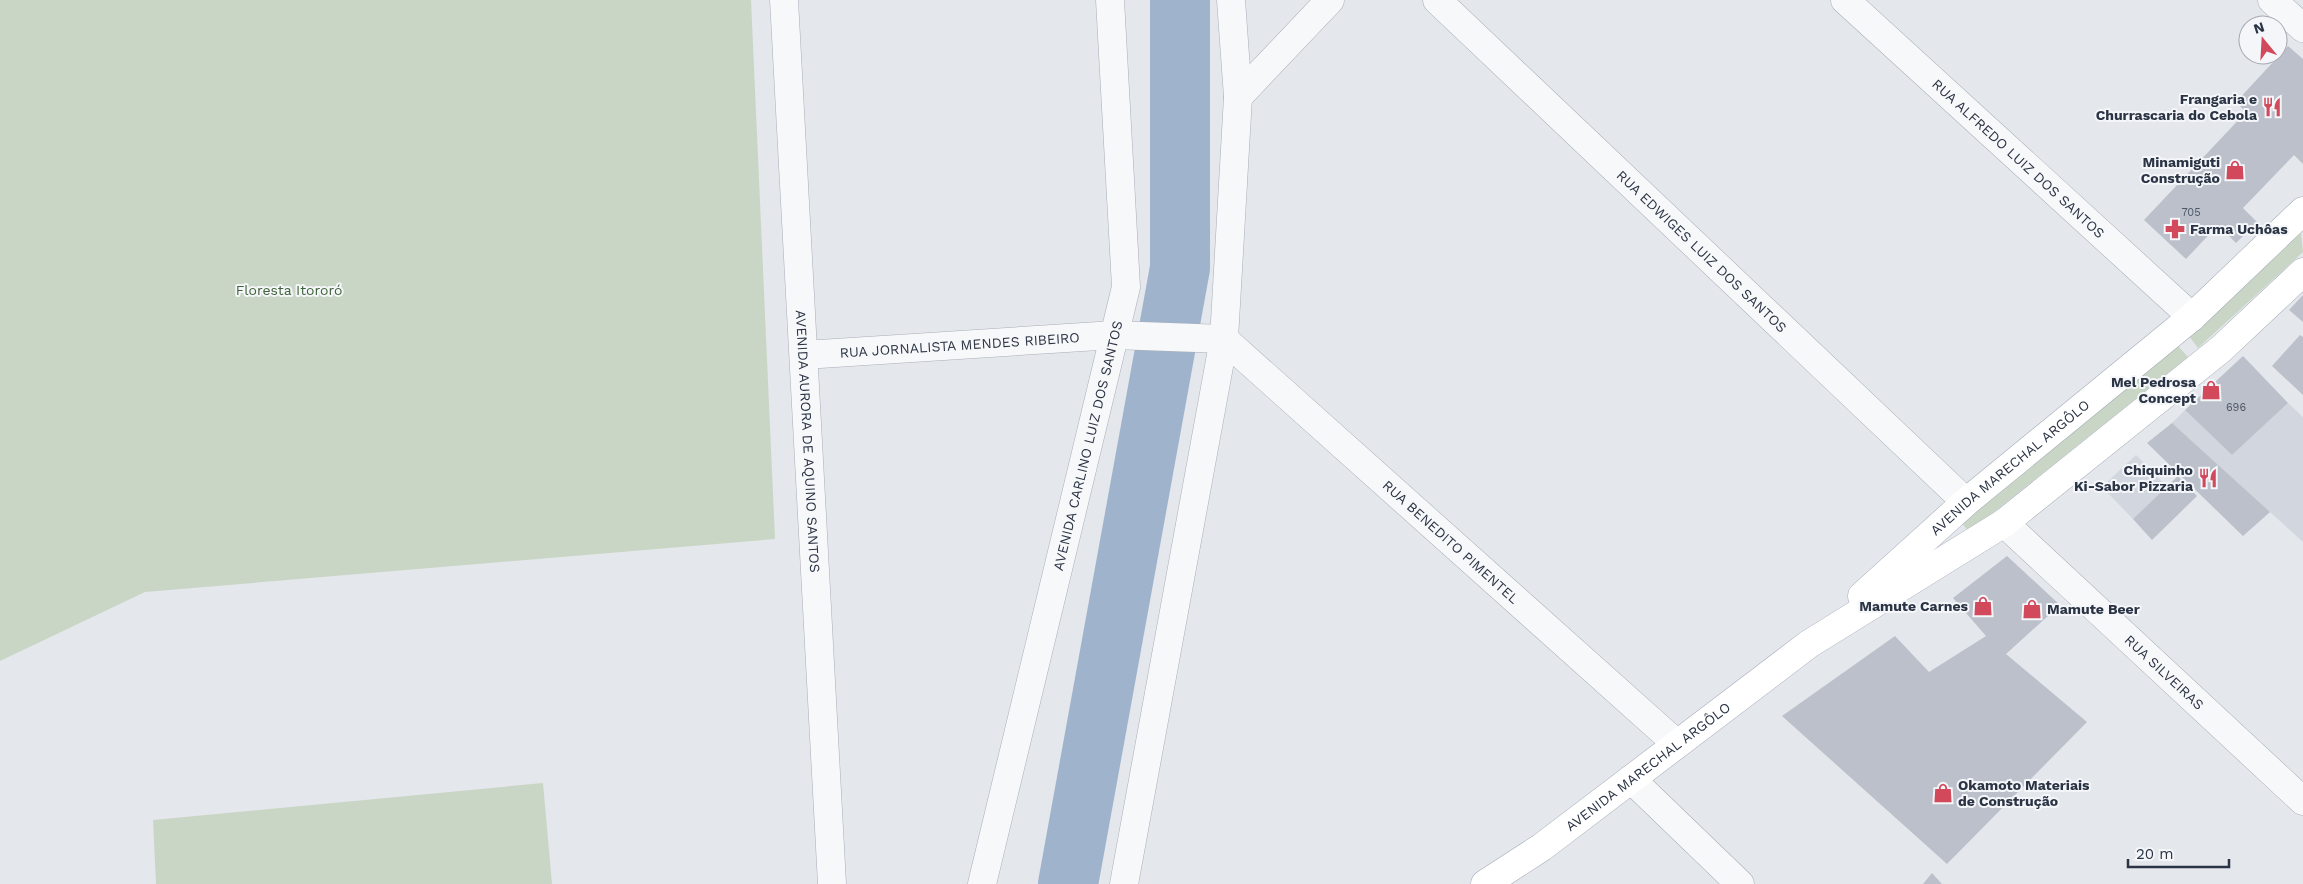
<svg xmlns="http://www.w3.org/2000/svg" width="2303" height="884" font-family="'Work Sans',sans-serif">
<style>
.built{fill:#d2d6de}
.green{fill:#c9d6c5}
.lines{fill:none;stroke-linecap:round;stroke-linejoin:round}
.river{stroke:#9fb4cc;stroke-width:60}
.building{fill:#bbc0ca}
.minor-casing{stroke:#a9aeb7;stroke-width:29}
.major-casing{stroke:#a3abb8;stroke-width:29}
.minor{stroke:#f7f8fa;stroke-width:28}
.major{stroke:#fff;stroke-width:28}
.labels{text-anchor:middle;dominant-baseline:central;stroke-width:4;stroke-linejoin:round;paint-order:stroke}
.number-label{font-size:11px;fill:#4f5766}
.poi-label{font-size:14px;font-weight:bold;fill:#2b3445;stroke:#f4f6f9;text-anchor:end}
.street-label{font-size:14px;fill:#2b3445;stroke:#f4f6f9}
.park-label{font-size:14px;fill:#3f6138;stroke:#f4f6f9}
</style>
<rect width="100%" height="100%" fill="#e4e7ec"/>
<g class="built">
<path d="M 2288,403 L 2303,417 L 2303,542 L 2172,423 L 2185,410 L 2232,455 Z"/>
<path d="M 2136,455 L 2167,487 L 2133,519 L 2102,487 Z"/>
</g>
<g class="green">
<path d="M 0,0 L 751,0 L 775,539 L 145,592 L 0,661 Z"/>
<path d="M 2301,233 L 2303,252 L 2198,348 L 2189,336 Z"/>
<path d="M 2178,346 L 2188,357 L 1969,532 L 1961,522 Z"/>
<path d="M 543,783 L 552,884 L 156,884 L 153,820 Z"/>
</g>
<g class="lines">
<path class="river" d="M 1068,884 L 1180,268 L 1180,0"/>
</g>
<g class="building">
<path d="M 2288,46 L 2303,59 L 2303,164 L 2294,155 L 2243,208 L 2257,222 L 2236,243 L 2218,225 L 2186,259 L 2144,220 L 2246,112 L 2236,102 Z"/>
<path d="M 2303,295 L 2303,322 L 2289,310 Z"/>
<path d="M 2300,335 L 2303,337 L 2303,395 L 2272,366 Z"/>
<path d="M 2243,356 L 2288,403 L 2232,455 L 2185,410 Z"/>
<path d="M 2172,423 L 2270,512 L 2243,536 L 2147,443 Z"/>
<path d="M 2178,476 L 2197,496 L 2152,540 L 2133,519 Z"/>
<path d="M 2007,556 L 2060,605 L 2006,654 L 2087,722 L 1947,864 L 1782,716 L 1895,636 L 1929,672 L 1986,636 L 1953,598 Z"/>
<path d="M 1932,873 L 1942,884 L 1923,884 Z"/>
</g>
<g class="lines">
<defs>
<g id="minor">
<path id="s1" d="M 784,0 L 832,884"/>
<path id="s2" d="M 1437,0 L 1966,502"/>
<path id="s3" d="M 1845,0 L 2192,317"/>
<path d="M 2272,0 L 2303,28"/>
<path d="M 1238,97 L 1330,0"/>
<path id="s4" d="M 804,355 L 1114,335 L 1224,339 L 1677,744"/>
<path id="s5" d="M 2004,523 L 2303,801"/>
<path d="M 1631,779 L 1740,884"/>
<path id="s6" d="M 982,884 L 1126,287 L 1110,0"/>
<path d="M 1124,884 L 1224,339 L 1238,97 L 1231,0"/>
</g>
<g id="major">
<path id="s7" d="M 1862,596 L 1966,502 L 2192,317 L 2303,211"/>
<path id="s8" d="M 1485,884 L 1542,847 L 1809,644 L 2004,523 L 2221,349 L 2303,272"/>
</g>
</defs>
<use href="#minor" class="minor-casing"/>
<use href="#major" class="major-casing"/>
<use href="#minor" class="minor"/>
<use href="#major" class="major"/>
</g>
<defs>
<symbol id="restaurant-bare" viewBox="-9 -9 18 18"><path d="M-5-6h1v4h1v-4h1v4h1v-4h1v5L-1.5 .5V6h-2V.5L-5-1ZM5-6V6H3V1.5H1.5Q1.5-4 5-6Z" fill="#d1495b" stroke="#f4f6f9" stroke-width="2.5" paint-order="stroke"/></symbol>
<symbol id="shop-bare" viewBox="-9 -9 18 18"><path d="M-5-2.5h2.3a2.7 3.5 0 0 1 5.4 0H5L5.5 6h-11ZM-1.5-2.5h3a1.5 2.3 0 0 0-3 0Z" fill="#d1495b" stroke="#f4f6f9" stroke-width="2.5" paint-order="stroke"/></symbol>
<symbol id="pharmacy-bare" viewBox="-9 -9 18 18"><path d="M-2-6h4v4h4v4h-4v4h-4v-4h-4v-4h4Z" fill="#d1495b" stroke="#f4f6f9" stroke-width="2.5" paint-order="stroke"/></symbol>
</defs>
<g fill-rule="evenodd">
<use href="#restaurant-bare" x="2258" y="93" width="28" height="28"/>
<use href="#shop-bare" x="2221" y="156" width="28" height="28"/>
<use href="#pharmacy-bare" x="2161" y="215" width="28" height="28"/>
<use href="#shop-bare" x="2197" y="376" width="28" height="28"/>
<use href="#restaurant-bare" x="2194" y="464" width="28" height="28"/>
<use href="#shop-bare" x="1969" y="592" width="28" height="28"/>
<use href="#shop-bare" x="2018" y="595" width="28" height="28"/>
<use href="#shop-bare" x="1929" y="779" width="28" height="28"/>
</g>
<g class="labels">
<g class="number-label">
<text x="2191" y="212">705</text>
<text x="2236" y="407">696</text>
</g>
<g class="poi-label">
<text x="2257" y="99">Frangaria e<tspan x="2257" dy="16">Churrascaria do Cebola</tspan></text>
<text x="2220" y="162">Minamiguti<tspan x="2220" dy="16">Construção</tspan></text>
<text x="2190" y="229" text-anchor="start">Farma Uchôas</text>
<text x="2196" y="382">Mel Pedrosa<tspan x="2196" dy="16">Concept</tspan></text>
<text x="2193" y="470">Chiquinho<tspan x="2193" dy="16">Ki-Sabor Pizzaria</tspan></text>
<text x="1968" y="606">Mamute Carnes</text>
<text x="2047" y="609" text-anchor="start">Mamute Beer</text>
<text x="1958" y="785" text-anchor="start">Okamoto Materiais<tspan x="1958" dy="16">de Construção</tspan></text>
</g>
<g class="street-label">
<text stroke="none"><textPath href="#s3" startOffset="235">RUA ALFREDO LUIZ DOS SANTOS</textPath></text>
<text stroke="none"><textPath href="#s2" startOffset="365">RUA EDWIGES LUIZ DOS SANTOS</textPath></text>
<text stroke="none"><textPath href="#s4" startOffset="156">RUA JORNALISTA MENDES RIBEIRO</textPath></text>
<text stroke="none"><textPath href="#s1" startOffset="442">AVENIDA AURORA DE AQUINO SANTOS</textPath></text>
<text stroke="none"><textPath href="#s6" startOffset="451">AVENIDA CARLINO LUIZ DOS SANTOS</textPath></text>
<text stroke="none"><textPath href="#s7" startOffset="196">AVENIDA MARECHAL ARGÔLO</textPath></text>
<text stroke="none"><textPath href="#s4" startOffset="725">RUA BENEDITO PIMENTEL</textPath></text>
<text stroke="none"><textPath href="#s5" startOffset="219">RUA SILVEIRAS</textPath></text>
<text stroke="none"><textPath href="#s8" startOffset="201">AVENIDA MARECHAL ARGÔLO</textPath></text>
</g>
<g class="park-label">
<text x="289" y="290">Floresta Itororó</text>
</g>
</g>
<g transform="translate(2263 40) rotate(342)"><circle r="24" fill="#f4f6f9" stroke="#a4a8b1"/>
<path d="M0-4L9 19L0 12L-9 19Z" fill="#d1495b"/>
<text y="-8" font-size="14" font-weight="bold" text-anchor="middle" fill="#2b3445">N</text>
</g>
<path d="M2128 859v8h101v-8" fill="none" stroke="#2b3445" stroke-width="2.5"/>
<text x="2136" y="859" font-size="15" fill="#2b3445" stroke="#f4f6f9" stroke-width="4" paint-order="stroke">20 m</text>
</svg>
